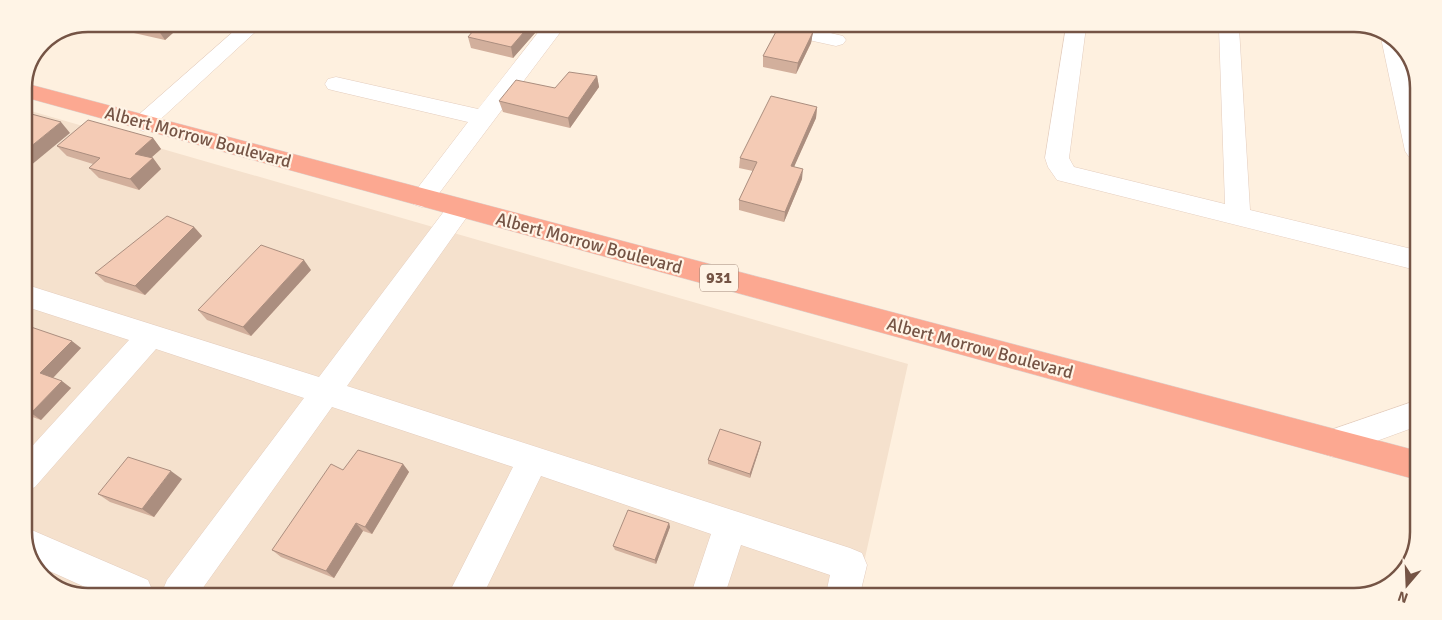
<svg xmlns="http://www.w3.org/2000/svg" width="1442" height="620" font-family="Signika,sans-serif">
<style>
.residential{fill:#f5e1cd}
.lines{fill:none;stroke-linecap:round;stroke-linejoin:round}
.street-casing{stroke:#e4cdbe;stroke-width:1}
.highway-casing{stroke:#dbd3cf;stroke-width:1}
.street{fill:#fff;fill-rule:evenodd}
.highway{fill:#fca891;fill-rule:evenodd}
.wall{fill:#d2af9c}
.shaded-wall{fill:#ab8e7f}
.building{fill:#f4cbb5;stroke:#ab8e7f}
.labels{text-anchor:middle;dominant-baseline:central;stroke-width:4.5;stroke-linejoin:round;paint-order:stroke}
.shield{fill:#fff4e6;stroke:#9e8475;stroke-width:1}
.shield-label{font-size:16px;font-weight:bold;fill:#755445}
.street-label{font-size:18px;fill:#755445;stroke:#fff4e6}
.rim{fill:none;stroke:#755445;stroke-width:2.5}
</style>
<rect width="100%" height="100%" fill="#fef0df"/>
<path class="residential" d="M 24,109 L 908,364 L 857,594 L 64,591 L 37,571 L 24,536 Z"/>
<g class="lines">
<defs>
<g id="street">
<path d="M 242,24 L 264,24 L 151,128 L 143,131 L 135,128 L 132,123 L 135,118 Z"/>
<path d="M 544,25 L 565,26 L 431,204 L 422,207 L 413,204 L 410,198 L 468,122 L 336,91 L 328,89 L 325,84 L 328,79 L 336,77 L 478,109 Z"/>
<path d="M 760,26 L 801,26 L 843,36 L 846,40 L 843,44 L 836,46 L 763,30 Z"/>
<path d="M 1066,27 L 1086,27 L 1069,158 L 1074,167 L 1225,204 L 1219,28 L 1239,28 L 1250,210 L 1416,250 L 1416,270 L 1057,180 L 1048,167 L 1045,158 Z"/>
<path d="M 1384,34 L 1404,48 L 1418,106 L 1417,159 L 1409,157 L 1405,151 L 1381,38 Z"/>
<path d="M 460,199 L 469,202 L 472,208 L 469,214 L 347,386 L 850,548 L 862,553 L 867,565 L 860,594 L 826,594 L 830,575 L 741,545 L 725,594 L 691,594 L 711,534 L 541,476 L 484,593 L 449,593 L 513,467 L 332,407 L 200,592 L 162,592 L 167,580 L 304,398 L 156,349 L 35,487 L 24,492 L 24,455 L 129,340 L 24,306 L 24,284 L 319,377 L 451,202 Z"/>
<path d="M 1415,401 L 1415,427 L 1333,457 L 1322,453 L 1318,443 L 1322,433 Z"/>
<path d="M 27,528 L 148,580 L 153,592 L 96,592 L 34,564 L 24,536 L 24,529 Z"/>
</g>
<path id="highway" d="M 24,83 L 1414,450 L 1414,479 L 24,97 Z"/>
</defs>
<use href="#street" class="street-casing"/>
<use href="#highway" class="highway-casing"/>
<use href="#street" class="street"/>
<use href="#highway" class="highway"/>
</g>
<g class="wall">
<path d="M 112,24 L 183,24 L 165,40 L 116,29 Z"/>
<path d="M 478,25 L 533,25 L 535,33 L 513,58 L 471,48 L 468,37 Z"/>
<path d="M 813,32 L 811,43 L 796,74 L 763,67 L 763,56 Z"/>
<path d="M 1414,72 L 1418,84 L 1418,93 L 1417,93 L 1412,74 Z"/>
<path d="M 597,76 L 599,87 L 570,128 L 503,112 L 499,101 L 555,88 Z"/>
<path d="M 817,107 L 816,118 L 794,166 L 802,179 L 784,222 L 739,210 L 739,200 L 753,171 L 739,168 L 740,158 Z"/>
<path d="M 153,138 L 161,149 L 151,158 L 153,158 L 161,169 L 139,190 L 99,178 L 89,168 L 93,164 L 67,156 L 57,146 Z"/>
<path d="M 194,227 L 202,236 L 145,295 L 105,282 L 95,273 Z"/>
<path d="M 311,270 L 251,336 L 207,320 L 198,310 Z"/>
<path d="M 24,332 L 81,348 L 53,378 L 71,388 L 41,420 L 24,414 Z"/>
<path d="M 761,442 L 760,447 L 750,478 L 708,464 L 708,460 Z"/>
<path d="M 403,464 L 409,472 L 372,534 L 363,531 L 334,578 L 281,557 L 272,550 Z"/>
<path d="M 182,479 L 154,517 L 110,502 L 98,494 Z"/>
<path d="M 669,523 L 670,527 L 656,564 L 615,550 L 613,546 Z"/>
</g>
<g class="shaded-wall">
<path d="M 165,24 L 183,24 L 165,40 L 158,30 Z"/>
<path d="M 530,25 L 533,25 L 535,33 L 513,58 L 511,47 Z"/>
<path d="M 813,32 L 811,43 L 796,74 L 798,63 Z"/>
<path d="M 597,76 L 599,87 L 570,128 L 568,118 Z"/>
<path d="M 817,107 L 816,118 L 790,176 L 791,166 Z"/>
<path d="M 61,122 L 70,133 L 24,171 L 24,152 Z"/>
<path d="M 153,138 L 161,149 L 144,164 L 135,154 Z"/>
<path d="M 153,158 L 161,169 L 139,190 L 130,179 Z"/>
<path d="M 803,169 L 802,179 L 784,222 L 785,212 Z"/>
<path d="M 194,227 L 202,236 L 145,295 L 135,286 Z"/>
<path d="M 304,260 L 311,270 L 251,336 L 243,327 Z"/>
<path d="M 72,341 L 81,348 L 50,381 L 40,373 Z"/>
<path d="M 62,381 L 71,388 L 41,420 L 31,413 Z"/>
<path d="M 761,442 L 760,447 L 750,478 L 750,474 Z"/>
<path d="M 403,464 L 409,472 L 372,534 L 365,527 Z"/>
<path d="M 171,471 L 182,479 L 154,517 L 142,509 Z"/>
<path d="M 356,523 L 363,531 L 334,578 L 326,571 Z"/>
<path d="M 669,523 L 670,527 L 656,564 L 655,560 Z"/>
</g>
<g class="building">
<path d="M 131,24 L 165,24 L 158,30 Z"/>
<path d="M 478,25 L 530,25 L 511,47 L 468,37 Z"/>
<path d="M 779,26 L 788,26 L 813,32 L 798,63 L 763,56 Z"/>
<path d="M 569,72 L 597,76 L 568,118 L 499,101 L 516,80 L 555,88 Z"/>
<path d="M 771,96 L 817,107 L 791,166 L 803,169 L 785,212 L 739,200 L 757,162 L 740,158 Z"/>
<path d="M 24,112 L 61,122 L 24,152 Z"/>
<path d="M 88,120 L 153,138 L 135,154 L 153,158 L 130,179 L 89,168 L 100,158 L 57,146 Z"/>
<path d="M 167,216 L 194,227 L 135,286 L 95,273 Z"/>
<path d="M 261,245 L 304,260 L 243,327 L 198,310 Z"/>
<path d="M 31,327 L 72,341 L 40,373 L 62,381 L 31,413 L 24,410 L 24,332 Z"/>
<path d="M 720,429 L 761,442 L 750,474 L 708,460 Z"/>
<path d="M 358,450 L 403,464 L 365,527 L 356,523 L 326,571 L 272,550 L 331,464 L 343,470 Z"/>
<path d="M 128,457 L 171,471 L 142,509 L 98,494 Z"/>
<path d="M 628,510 L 669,523 L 655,560 L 613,546 Z"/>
<path d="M 547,589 L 560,593 L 545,593 Z"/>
</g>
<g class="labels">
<rect class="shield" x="700" y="264.5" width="38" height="27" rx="4"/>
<g class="shield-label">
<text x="719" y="278">931</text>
</g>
<g class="street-label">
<text transform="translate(198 137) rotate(15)">Albert Morrow Boulevard</text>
<text transform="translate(589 243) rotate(15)">Albert Morrow Boulevard</text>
<text transform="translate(980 348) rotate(15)">Albert Morrow Boulevard</text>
</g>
</g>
<path d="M0 0H1442V620H0ZM88 32H1354A56 56 0 0 1 1410 88V532A56 56 0 0 1 1354 588H88A56 56 0 0 1 32 532V88A56 56 0 0 1 88 32Z" fill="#fff4e6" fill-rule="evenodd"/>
<path class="rim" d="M88 32H1354A56 56 0 0 1 1410 88V532A56 56 0 0 1 1354 588H88A56 56 0 0 1 32 532V88A56 56 0 0 1 88 32Z"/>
<g transform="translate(1407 585) rotate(199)" stroke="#fff4e6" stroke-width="4" paint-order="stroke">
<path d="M0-4L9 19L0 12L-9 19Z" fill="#755445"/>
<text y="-8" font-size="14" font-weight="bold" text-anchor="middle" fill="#755445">N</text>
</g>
</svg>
